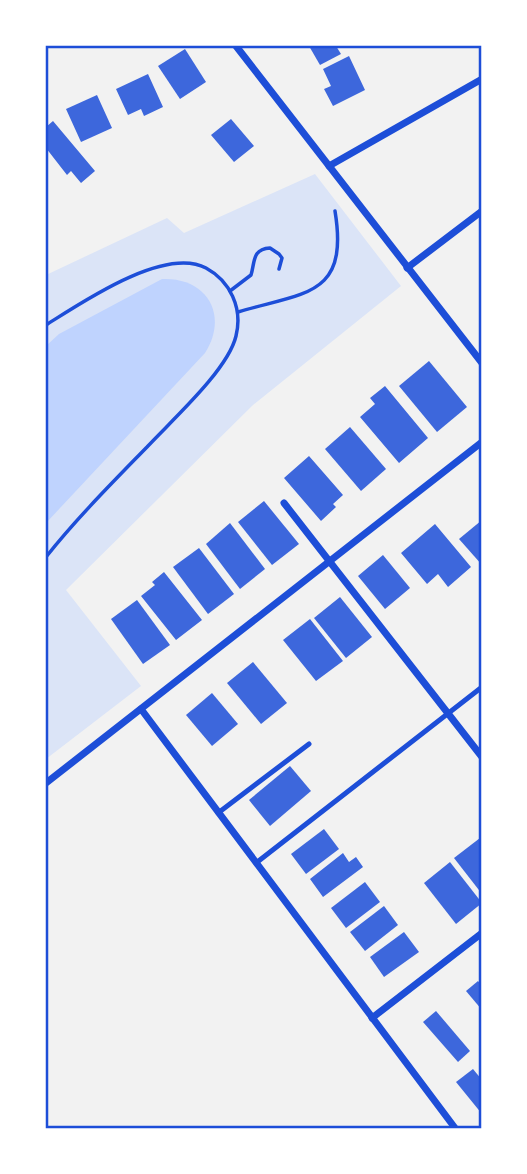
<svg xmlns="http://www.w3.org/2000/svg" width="527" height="1174" font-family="Manrope,sans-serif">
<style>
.green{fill:#dbe4f7}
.water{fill:#bfd3fe}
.building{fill:#3d67dc}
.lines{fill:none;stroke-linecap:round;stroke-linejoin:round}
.path{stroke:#1d4ed8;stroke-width:3.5}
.service{stroke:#1d4ed8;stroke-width:5}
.minor{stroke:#1d4ed8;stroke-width:7}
.neatline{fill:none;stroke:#1d4ed8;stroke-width:2.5}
</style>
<rect width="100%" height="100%" fill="#f2f2f2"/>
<path class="green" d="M 315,174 L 401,286 L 253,405 L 66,590 L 141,686 L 46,759 L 46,275 L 167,218 L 184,233 Z"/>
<path class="water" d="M 162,279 C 207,277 229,315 205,353 L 46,523 L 46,346 L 59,334 Z"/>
<g class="building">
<path d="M 309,46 L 336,46 L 341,54 L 320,65 Z"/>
<path d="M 185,49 L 206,82 L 180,99 L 158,66 Z"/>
<path d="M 349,56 L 365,90 L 333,106 L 324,89 L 331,86 L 323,69 Z"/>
<path d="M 148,74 L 163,107 L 144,116 L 141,109 L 128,115 L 116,89 Z"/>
<path d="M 97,95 L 112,128 L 81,142 L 66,109 Z"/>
<path d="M 231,119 L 254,146 L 234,162 L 211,135 Z"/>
<path d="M 53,121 L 95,171 L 81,183 L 71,171 L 67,175 L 46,148 L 46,127 Z"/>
<path d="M 429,361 L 467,407 L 437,432 L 399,386 Z"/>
<path d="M 385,386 L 428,438 L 399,463 L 360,417 L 375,404 L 370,398 Z"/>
<path d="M 350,427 L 386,469 L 361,491 L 325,449 Z"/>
<path d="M 309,456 L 343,495 L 333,504 L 336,507 L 321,521 L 284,478 Z"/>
<path d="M 264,501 L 299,544 L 272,565 L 238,522 Z"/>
<path d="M 482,520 L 482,565 L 459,539 Z"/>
<path d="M 230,523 L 265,569 L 240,589 L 206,544 Z"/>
<path d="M 435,524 L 471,567 L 448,587 L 438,574 L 427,584 L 401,553 Z"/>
<path d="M 199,548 L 234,594 L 208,614 L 173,567 Z"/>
<path d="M 383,555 L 410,588 L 385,609 L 358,576 Z"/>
<path d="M 164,572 L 202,620 L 176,640 L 141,596 L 155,585 L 152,582 Z"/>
<path d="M 340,597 L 372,637 L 346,658 L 314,618 Z"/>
<path d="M 137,600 L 170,645 L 143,664 L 111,619 Z"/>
<path d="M 310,619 L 343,661 L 316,681 L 283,640 Z"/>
<path d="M 253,662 L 287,703 L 261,724 L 227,683 Z"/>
<path d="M 212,693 L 238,724 L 212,746 L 186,715 Z"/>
<path d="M 290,766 L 311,791 L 270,826 L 249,800 Z"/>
<path d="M 324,829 L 339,849 L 306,874 L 291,854 Z"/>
<path d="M 480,838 L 482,840 L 482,894 L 454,858 Z"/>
<path d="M 343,853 L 349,862 L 356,857 L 363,867 L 323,897 L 310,879 Z"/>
<path d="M 450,862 L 482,903 L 456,924 L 424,883 Z"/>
<path d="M 365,882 L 380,902 L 346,928 L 331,908 Z"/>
<path d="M 384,906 L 398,925 L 365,951 L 350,932 Z"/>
<path d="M 404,932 L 419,952 L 384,977 L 370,957 Z"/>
<path d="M 478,981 L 482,986 L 482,1010 L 466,991 Z"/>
<path d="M 436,1011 L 470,1051 L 458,1062 L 423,1022 Z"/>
<path d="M 473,1069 L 482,1080 L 482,1114 L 456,1082 Z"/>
</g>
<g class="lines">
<g class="path">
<path d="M 230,291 L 251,275 C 255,262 252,249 270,248 L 279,254 L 282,258 L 279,269"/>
<path d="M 238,312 C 305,292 349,297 335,211"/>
<path d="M 46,325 C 81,303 164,246 206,268 C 230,281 243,308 236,336 C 228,370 172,420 147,447 C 112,483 77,518 46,557"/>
</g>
<g class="service">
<path d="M 218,813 L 309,744"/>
<path d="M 256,863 L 482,687"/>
</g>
<g class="minor">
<path d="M 236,46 L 482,363"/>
<path d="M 329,166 L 482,79"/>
<path d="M 407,268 L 482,211"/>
<path d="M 284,503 L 482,757"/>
<path d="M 141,709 L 455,1128"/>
<path d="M 46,783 L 482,442"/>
<path d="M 372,1018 L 482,933"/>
</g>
</g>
<rect width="527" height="1174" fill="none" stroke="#ffffff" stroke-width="94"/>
<rect x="47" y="47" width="433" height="1080" class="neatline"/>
</svg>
